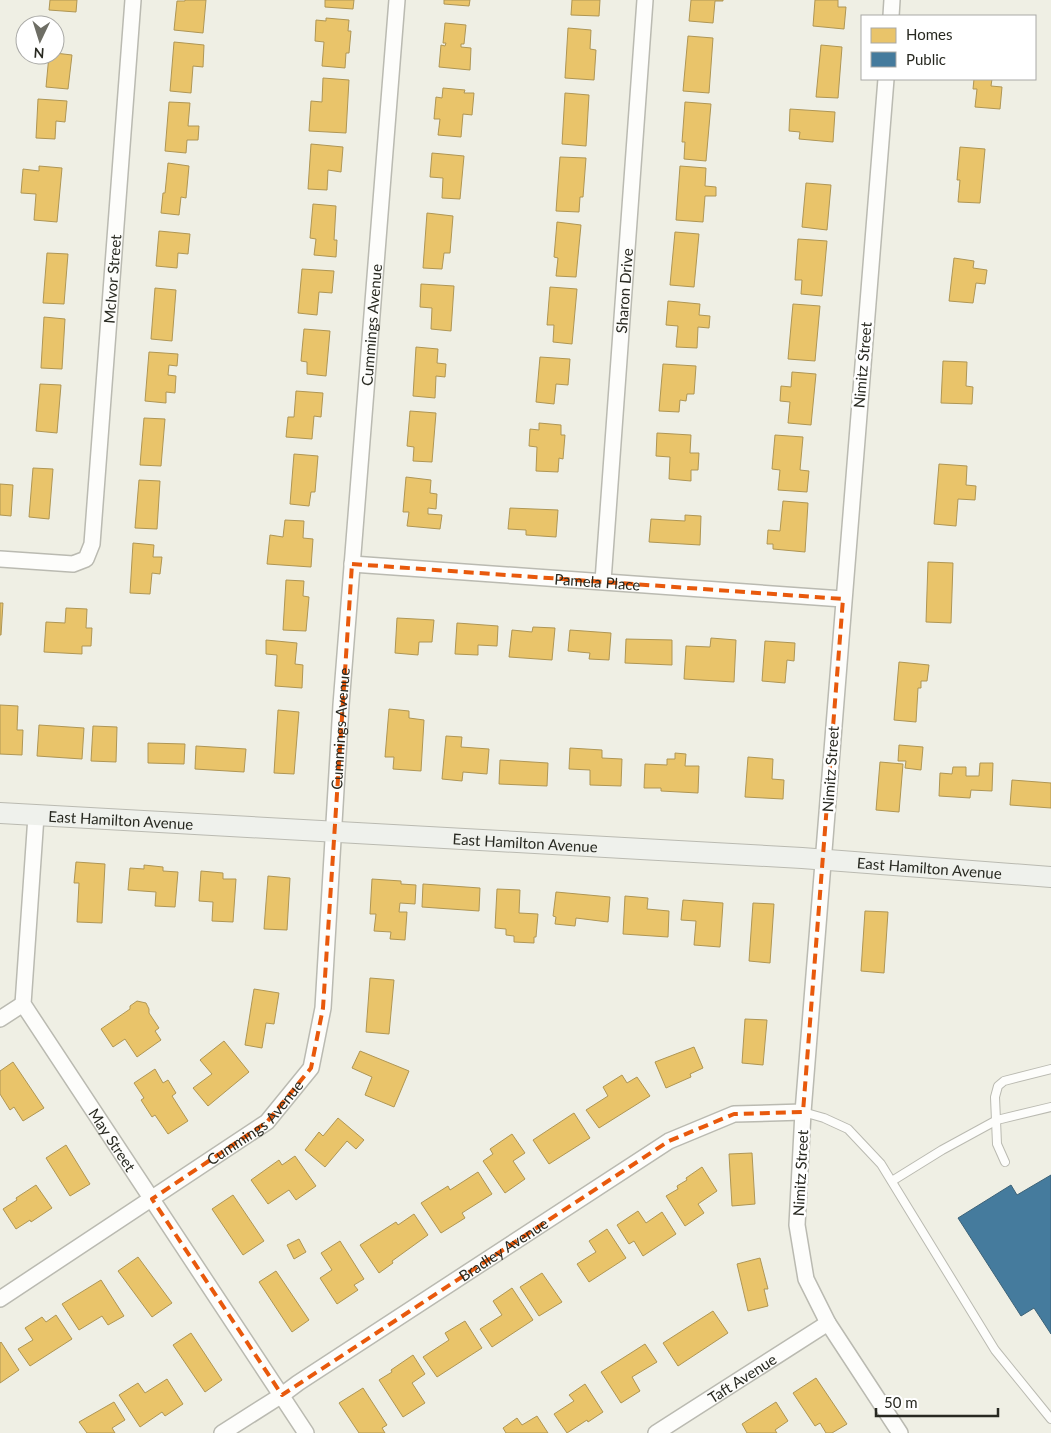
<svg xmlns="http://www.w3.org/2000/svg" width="1051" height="1433" font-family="Lato,sans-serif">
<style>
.homes{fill:#e9c46a;stroke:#af9654}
.public{fill:#457b9d;stroke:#3c6278}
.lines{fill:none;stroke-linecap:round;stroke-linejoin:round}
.lane-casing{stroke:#babab1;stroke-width:10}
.street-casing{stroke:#babab1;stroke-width:18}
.secondary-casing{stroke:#babab1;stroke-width:22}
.lane{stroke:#fdfdfb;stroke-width:8}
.street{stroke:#fdfdfb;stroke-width:15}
.secondary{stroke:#eff1ec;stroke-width:20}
.marked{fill:none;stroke:#e8590c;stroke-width:4;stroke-dasharray:10 6;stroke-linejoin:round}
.labels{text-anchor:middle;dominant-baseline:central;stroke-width:5;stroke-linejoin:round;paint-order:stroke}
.street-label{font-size:15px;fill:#282921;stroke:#fff}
</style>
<rect width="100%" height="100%" fill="#efefe4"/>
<g class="homes">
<path d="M 50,0 L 77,0 L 76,12 L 49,10 Z"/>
<path d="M 185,0 L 206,0 L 203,33 L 174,30 L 177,1 L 185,1 Z"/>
<path d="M 325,0 L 354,0 L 353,9 L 325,7 Z"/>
<path d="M 444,0 L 470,0 L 469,6 L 444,4 Z"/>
<path d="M 572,0 L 600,0 L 599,16 L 571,15 Z"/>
<path d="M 691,0 L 723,0 L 723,1 L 715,1 L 713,23 L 689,21 Z"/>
<path d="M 815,0 L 838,0 L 838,7 L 846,7 L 844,29 L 813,26 Z"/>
<path d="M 326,18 L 349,20 L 348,31 L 351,31 L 349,53 L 346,53 L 345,68 L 322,66 L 324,42 L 315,41 L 316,20 L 326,21 Z"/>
<path d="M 445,23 L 466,25 L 464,44 L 461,44 L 461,47 L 471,48 L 470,70 L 439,67 L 441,45 L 445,46 L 446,43 L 443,43 Z"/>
<path d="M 568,28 L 591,30 L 590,49 L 596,50 L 594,80 L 565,78 Z"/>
<path d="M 688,36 L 713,38 L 709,93 L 683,91 Z"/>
<path d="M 174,42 L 204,45 L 203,67 L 193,66 L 191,93 L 170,91 Z"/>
<path d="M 821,45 L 842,47 L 838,98 L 816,97 Z"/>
<path d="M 55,53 L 72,55 L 68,89 L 46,87 L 49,55 L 55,55 Z"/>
<path d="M 323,78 L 349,80 L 346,133 L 309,131 L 311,101 L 322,102 Z"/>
<path d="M 974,79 L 992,79 L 991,86 L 1002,87 L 1000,109 L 975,107 L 977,89 L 973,89 Z"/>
<path d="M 443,88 L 465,90 L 464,93 L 474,93 L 472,115 L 463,114 L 461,137 L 438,135 L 440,119 L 434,119 L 436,97 L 442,98 Z"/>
<path d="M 565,93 L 589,95 L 586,146 L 562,144 Z"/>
<path d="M 38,99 L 67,101 L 65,122 L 56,121 L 55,139 L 36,138 Z"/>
<path d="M 169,102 L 190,103 L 188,126 L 199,126 L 198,140 L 187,140 L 186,153 L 165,151 Z"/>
<path d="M 685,102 L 711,104 L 706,161 L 684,159 L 685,142 L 682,142 Z"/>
<path d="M 790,109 L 835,112 L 833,142 L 799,139 L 800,132 L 789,131 Z"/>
<path d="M 311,144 L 343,147 L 341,172 L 328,170 L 327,190 L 308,189 Z"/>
<path d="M 960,147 L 985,149 L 980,203 L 958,202 L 960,180 L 957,180 Z"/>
<path d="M 432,153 L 464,156 L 460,199 L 442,198 L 443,178 L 430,177 Z"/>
<path d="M 560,157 L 586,158 L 583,197 L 580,197 L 579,212 L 556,211 Z"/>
<path d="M 168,163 L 189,166 L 186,198 L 181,197 L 179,215 L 161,213 L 163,193 L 165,193 Z"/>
<path d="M 39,166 L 62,168 L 57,222 L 34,220 L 36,194 L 21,193 L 23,169 L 39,171 Z"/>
<path d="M 680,166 L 706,168 L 705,186 L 716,187 L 716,196 L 705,196 L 703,222 L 676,220 Z"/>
<path d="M 806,183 L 831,185 L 827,230 L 802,227 Z"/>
<path d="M 313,204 L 336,206 L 334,240 L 337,240 L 336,257 L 314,255 L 316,239 L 310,238 Z"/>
<path d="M 427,213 L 453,216 L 450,253 L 444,253 L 442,269 L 423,268 Z"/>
<path d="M 557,222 L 581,225 L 576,277 L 556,276 L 558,258 L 554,257 Z"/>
<path d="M 159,231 L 190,234 L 188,254 L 178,253 L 177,268 L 156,266 Z"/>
<path d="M 675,232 L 699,234 L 694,287 L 670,285 Z"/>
<path d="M 798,239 L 827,241 L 822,296 L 801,294 L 802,280 L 795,280 Z"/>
<path d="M 47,253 L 68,254 L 64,304 L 43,303 Z"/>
<path d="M 954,258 L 974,261 L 973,268 L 987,270 L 985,284 L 976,283 L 973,303 L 949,301 Z"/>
<path d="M 302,269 L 334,271 L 332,293 L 319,292 L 317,315 L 298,313 Z"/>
<path d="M 421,284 L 454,286 L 451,331 L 431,329 L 432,308 L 420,307 Z"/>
<path d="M 550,287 L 577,289 L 572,344 L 553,342 L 554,325 L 547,325 Z"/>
<path d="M 155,288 L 176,290 L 172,341 L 151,339 Z"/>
<path d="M 668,301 L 700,304 L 699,315 L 710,316 L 709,328 L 698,327 L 697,348 L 676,347 L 678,326 L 666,325 Z"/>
<path d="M 793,304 L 820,306 L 815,361 L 788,359 Z"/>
<path d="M 44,317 L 65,319 L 62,369 L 41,368 Z"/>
<path d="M 304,329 L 330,331 L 326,376 L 307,374 L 307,362 L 301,361 Z"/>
<path d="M 416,347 L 438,349 L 437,363 L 446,364 L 445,377 L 436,376 L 435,398 L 413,396 Z"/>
<path d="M 149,352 L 178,354 L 177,366 L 169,365 L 168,375 L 176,376 L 175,393 L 166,392 L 166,403 L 145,401 Z"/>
<path d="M 540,357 L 570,359 L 568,385 L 556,384 L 554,404 L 536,402 Z"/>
<path d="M 943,361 L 967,362 L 966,386 L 973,387 L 972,404 L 941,403 Z"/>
<path d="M 663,364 L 696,366 L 694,394 L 687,394 L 686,401 L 680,400 L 679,412 L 659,411 Z"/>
<path d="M 792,372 L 816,374 L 811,425 L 788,423 L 790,402 L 780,401 L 781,386 L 791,387 Z"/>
<path d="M 40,384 L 61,385 L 57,433 L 36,431 Z"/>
<path d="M 296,391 L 323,393 L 321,417 L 314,416 L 312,439 L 286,437 L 288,417 L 294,417 Z"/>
<path d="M 410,411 L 436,413 L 432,462 L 413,461 L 414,447 L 407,446 Z"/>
<path d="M 144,418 L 165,419 L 161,466 L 140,465 Z"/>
<path d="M 539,423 L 561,425 L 561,435 L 565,435 L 563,459 L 559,458 L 558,472 L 536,471 L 537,447 L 529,446 L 530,429 L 539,430 Z"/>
<path d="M 657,433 L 691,435 L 690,453 L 699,453 L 698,470 L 691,470 L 691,481 L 669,479 L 670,457 L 656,456 Z"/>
<path d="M 775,435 L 803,437 L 800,470 L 809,471 L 807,492 L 778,490 L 780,470 L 772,469 Z"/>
<path d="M 294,454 L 318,456 L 315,492 L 311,492 L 309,506 L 290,504 Z"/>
<path d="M 939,464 L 967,466 L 966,485 L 976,486 L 975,500 L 958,499 L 956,526 L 934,524 Z"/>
<path d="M 33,468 L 53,469 L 49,519 L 29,517 Z"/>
<path d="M 406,477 L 431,480 L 430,493 L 437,494 L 436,509 L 428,508 L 428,514 L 442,515 L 440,529 L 407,526 L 409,512 L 403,512 Z"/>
<path d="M 139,480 L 160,481 L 157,529 L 135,528 Z"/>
<path d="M 0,484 L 13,485 L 11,516 L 0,515 Z"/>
<path d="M 783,501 L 808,503 L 805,552 L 773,549 L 773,544 L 767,544 L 768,530 L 780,531 Z"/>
<path d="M 510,508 L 558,510 L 556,537 L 526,535 L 526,530 L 508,529 Z"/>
<path d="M 685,515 L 701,516 L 700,545 L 649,542 L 651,519 L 685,521 Z"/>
<path d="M 285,520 L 304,521 L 303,538 L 313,539 L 311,567 L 267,564 L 270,535 L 283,537 Z"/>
<path d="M 133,543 L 154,545 L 153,557 L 162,557 L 160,574 L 152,573 L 150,594 L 130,593 Z"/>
<path d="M 928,562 L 953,563 L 951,623 L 926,622 Z"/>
<path d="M 286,580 L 304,581 L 303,596 L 309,597 L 306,631 L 283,630 Z"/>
<path d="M 0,603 L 3,603 L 1,635 L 0,635 Z"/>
<path d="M 66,608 L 87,609 L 86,628 L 92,628 L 91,646 L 82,646 L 82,654 L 44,652 L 46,622 L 65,623 Z"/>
<path d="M 397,618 L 434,620 L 432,642 L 419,642 L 418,655 L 395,653 Z"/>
<path d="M 457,623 L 498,626 L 497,646 L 478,645 L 478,655 L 455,654 Z"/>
<path d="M 533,627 L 555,628 L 552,660 L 509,657 L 512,630 L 532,632 Z"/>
<path d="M 570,630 L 611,633 L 609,660 L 589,659 L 590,653 L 568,651 Z"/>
<path d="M 711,638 L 736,640 L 734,682 L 684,679 L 686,646 L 710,647 Z"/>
<path d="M 626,639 L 672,640 L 672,665 L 625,663 Z"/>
<path d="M 266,640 L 297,643 L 295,664 L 303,665 L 302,688 L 275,686 L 277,655 L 266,654 Z"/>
<path d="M 765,641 L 795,643 L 794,661 L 787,660 L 785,683 L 762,681 Z"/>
<path d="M 899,662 L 929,665 L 927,681 L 921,681 L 921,688 L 918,688 L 916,722 L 894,720 Z"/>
<path d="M 0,705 L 18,706 L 17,730 L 23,730 L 22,755 L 0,754 Z"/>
<path d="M 389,709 L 409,711 L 409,718 L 424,720 L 421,771 L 393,769 L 394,757 L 385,757 Z"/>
<path d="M 278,710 L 299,712 L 294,774 L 274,773 Z"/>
<path d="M 39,725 L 84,728 L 82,759 L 37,756 Z"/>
<path d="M 93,726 L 117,727 L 116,762 L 91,761 Z"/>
<path d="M 446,736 L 462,737 L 461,747 L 489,749 L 487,774 L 463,772 L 462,781 L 442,779 Z"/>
<path d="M 148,743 L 185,744 L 184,764 L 148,763 Z"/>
<path d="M 899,745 L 923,747 L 921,770 L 905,768 L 906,761 L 898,761 Z"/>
<path d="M 196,746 L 246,749 L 244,772 L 195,769 Z"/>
<path d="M 570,748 L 602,750 L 602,758 L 622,759 L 621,786 L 590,785 L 590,770 L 569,769 Z"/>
<path d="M 675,753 L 686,754 L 685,766 L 699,766 L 698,793 L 661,791 L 661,788 L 644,788 L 645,764 L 667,765 L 667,759 L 675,759 Z"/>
<path d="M 748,757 L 773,759 L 772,779 L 784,780 L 783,799 L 745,797 Z"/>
<path d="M 500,760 L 548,763 L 547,786 L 499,784 Z"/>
<path d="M 880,762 L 903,764 L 899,812 L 876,810 Z"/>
<path d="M 980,763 L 993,763 L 992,791 L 971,790 L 970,798 L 939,796 L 940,773 L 952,774 L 953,767 L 966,767 L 966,776 L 979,776 Z"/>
<path d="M 1012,780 L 1051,783 L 1051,808 L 1010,805 Z"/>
<path d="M 76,862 L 105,864 L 102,923 L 77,922 L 79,883 L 74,883 Z"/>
<path d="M 144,865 L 163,867 L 163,871 L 178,872 L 175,907 L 155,906 L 156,892 L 128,890 L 130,868 L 144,869 Z"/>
<path d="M 201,871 L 223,873 L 223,879 L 236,879 L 233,922 L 212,921 L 213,902 L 199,901 Z"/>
<path d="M 268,876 L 290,878 L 287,930 L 264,929 Z"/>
<path d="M 372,879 L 401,881 L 401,884 L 416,885 L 415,904 L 400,903 L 399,912 L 407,912 L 405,940 L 390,939 L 391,932 L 374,931 L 376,914 L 370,914 Z"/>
<path d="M 423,884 L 480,888 L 479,911 L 422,907 Z"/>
<path d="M 497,889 L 520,890 L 519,913 L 538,914 L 536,937 L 534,937 L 534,943 L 514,942 L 514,936 L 506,935 L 506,929 L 495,928 Z"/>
<path d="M 556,892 L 610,897 L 608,922 L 576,918 L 575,926 L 555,924 L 556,917 L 553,916 Z"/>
<path d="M 625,896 L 648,898 L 647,909 L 669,911 L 668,937 L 623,934 Z"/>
<path d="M 683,900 L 723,903 L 720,947 L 694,945 L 696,921 L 681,920 Z"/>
<path d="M 753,903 L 774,904 L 770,963 L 749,961 Z"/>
<path d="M 865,911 L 888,912 L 884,973 L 861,971 Z"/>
<path d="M 370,978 L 394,980 L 389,1034 L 366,1032 Z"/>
<path d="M 254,989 L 279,993 L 274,1024 L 266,1023 L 262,1048 L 245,1045 Z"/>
<path d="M 137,1001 L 146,1003 L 149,1009 L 149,1013 L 159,1028 L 155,1031 L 161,1040 L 137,1057 L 125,1039 L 113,1047 L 101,1029 L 130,1009 L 130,1006 Z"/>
<path d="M 745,1019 L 767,1020 L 763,1065 L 742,1063 Z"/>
<path d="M 224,1041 L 249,1072 L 208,1106 L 193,1088 L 212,1074 L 200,1060 Z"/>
<path d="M 694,1047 L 703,1068 L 690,1074 L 691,1077 L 666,1088 L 655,1062 Z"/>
<path d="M 360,1051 L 409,1071 L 394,1107 L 365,1095 L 372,1077 L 352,1068 Z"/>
<path d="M 13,1062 L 44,1108 L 23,1121 L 14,1107 L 10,1110 L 0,1094 L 0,1071 Z"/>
<path d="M 155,1069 L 163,1083 L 168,1080 L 176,1093 L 172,1096 L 188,1121 L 168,1134 L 155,1115 L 152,1117 L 141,1100 L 144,1098 L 134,1083 Z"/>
<path d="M 622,1075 L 627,1083 L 637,1077 L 650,1096 L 599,1128 L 586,1110 L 608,1096 L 603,1087 Z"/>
<path d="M 574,1113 L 590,1138 L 549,1164 L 533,1140 Z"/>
<path d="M 338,1118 L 364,1140 L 356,1149 L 347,1141 L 325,1167 L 305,1150 L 319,1132 L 323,1136 Z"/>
<path d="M 512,1134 L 525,1153 L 513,1161 L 525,1179 L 505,1193 L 483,1161 L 493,1154 L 490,1149 Z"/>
<path d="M 66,1145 L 90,1184 L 70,1196 L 46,1158 Z"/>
<path d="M 752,1153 L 755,1204 L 732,1206 L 729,1154 Z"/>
<path d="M 295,1156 L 316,1186 L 296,1200 L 289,1190 L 268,1204 L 251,1180 L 279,1160 L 282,1165 Z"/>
<path d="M 702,1167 L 717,1191 L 698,1204 L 704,1213 L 685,1226 L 666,1196 L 678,1189 L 677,1186 L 687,1180 L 686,1178 Z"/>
<path d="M 478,1172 L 492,1194 L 462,1213 L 465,1218 L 441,1233 L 421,1203 L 448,1186 L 450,1190 Z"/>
<path d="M 36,1185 L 52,1208 L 31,1222 L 30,1220 L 16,1229 L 3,1209 L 17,1200 L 16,1198 Z"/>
<path d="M 233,1195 L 264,1241 L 243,1255 L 212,1209 Z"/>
<path d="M 638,1211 L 646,1223 L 662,1212 L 676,1234 L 643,1256 L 634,1241 L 629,1244 L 617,1225 Z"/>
<path d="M 414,1214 L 428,1235 L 392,1261 L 393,1263 L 379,1273 L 360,1245 L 396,1222 L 398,1225 Z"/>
<path d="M 607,1229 L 626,1258 L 589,1282 L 577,1264 L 596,1252 L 589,1241 Z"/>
<path d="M 299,1239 L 306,1252 L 294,1259 L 287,1245 Z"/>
<path d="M 340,1241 L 364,1279 L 354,1285 L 358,1290 L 337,1304 L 320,1278 L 332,1270 L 321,1253 Z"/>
<path d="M 138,1257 L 172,1303 L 152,1317 L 118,1271 Z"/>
<path d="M 760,1258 L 768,1289 L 764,1289 L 768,1306 L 748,1311 L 737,1264 Z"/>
<path d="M 276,1271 L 309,1320 L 292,1332 L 259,1282 Z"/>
<path d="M 542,1273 L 562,1302 L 539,1316 L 520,1287 Z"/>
<path d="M 101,1280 L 124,1316 L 108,1325 L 102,1316 L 79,1330 L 62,1304 Z"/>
<path d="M 512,1288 L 533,1320 L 492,1347 L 480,1329 L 502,1315 L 493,1301 Z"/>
<path d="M 713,1311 L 728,1333 L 678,1366 L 663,1343 Z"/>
<path d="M 56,1315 L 72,1339 L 30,1366 L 18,1349 L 33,1340 L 25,1328 L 42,1317 L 46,1322 Z"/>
<path d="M 465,1321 L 482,1348 L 437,1377 L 423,1357 L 449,1340 L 445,1333 Z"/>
<path d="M 191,1333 L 222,1380 L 205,1392 L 173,1345 Z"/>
<path d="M 1,1342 L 19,1370 L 0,1383 L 0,1343 Z"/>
<path d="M 645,1344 L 657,1362 L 632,1377 L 640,1391 L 621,1403 L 601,1372 Z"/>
<path d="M 413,1355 L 425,1374 L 412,1383 L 425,1403 L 403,1417 L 379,1380 L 392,1372 L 391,1370 Z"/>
<path d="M 816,1378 L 847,1424 L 832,1433 L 826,1433 L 820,1423 L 815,1426 L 793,1393 Z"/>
<path d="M 167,1379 L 183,1404 L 165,1416 L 162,1412 L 140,1427 L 119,1395 L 138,1383 L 145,1393 Z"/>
<path d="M 585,1384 L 603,1412 L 588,1422 L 587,1420 L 567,1433 L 554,1414 L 574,1401 L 569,1395 Z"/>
<path d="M 363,1388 L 387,1425 L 382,1428 L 385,1433 L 359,1433 L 339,1403 Z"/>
<path d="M 114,1402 L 125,1420 L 112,1428 L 115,1433 L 87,1433 L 79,1422 Z"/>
<path d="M 776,1402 L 788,1421 L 775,1430 L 777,1433 L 747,1433 L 742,1424 Z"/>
<path d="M 537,1416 L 548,1433 L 506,1433 L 503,1428 L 517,1418 L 522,1425 Z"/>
</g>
<path class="public" d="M 1051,1175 L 1051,1334 L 1034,1308 L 1021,1316 L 958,1218 L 1011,1185 L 1017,1195 Z"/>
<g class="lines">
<defs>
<g id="lane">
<path d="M 803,1112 L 824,1118 L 848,1129 L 881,1164 L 995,1350 L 1051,1419"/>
<path d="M 1005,1162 L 997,1144 L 995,1097 L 998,1086 L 1004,1081 L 1051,1069"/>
<path d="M 892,1181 L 942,1150 L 997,1120 L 1051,1107"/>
</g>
<g id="street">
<path d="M 891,16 L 892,0"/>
<path d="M 886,79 L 803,1112 L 797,1225 L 806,1279 L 828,1323 L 900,1433"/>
<path id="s1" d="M 0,559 L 73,564 L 86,559 L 92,544 L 133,0"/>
<path id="s2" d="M 352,564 L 843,599"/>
<path id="s3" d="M 603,581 L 645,0"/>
<path id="s4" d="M 36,816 L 23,1004 L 306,1433"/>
<path d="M 0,1019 L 23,1004"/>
<path id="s5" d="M 0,1299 L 267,1122 L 311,1068 L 323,1008 L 341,705 L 397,0"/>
<path id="s6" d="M 222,1433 L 282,1395 L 298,1383 L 669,1141 L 734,1114 L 803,1112"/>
<path id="s7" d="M 656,1433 L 828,1323"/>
</g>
<g id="secondary">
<path id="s8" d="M 0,813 L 802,858 L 1051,877"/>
</g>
</defs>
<use href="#lane" class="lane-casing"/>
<use href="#street" class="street-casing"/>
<use href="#secondary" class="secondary-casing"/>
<use href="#lane" class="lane"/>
<use href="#street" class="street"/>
<use href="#secondary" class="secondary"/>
</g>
<path class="marked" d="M 352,564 L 843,599 L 803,1112 L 734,1114 L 669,1141 L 282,1395 L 152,1199 L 267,1122 L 311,1068 L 323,1008 Z"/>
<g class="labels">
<g class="street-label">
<text stroke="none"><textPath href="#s1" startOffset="369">McIvor Street</textPath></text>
<text stroke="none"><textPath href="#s3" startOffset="291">Sharon Drive</textPath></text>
<text stroke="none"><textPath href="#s5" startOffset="1136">Cummings Avenue</textPath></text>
<text transform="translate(862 365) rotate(-85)">Nimitz Street</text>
<text stroke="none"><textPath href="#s2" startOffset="246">Pamela Place</textPath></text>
<text stroke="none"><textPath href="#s5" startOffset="731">Cummings Avenue</textPath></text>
<text transform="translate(830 769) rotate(-86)">Nimitz Street</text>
<text stroke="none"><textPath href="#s8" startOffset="121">East Hamilton Avenue</textPath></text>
<text stroke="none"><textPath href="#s8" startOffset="526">East Hamilton Avenue</textPath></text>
<text stroke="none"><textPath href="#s8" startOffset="931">East Hamilton Avenue</textPath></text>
<text stroke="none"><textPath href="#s5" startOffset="311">Cummings Avenue</textPath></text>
<text stroke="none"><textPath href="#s4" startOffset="351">May Street</textPath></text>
<text transform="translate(800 1173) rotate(-87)">Nimitz Street</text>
<text stroke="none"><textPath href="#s6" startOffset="336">Bradley Avenue</textPath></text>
<text stroke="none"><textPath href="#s7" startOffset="102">Taft Avenue</textPath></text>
</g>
</g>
<rect x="861" y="15" width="175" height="65" fill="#ffffff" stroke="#a9a9a6"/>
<rect x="871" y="28" width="25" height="15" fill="#e9c46a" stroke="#a9a9a6"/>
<text x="906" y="40" font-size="15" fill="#282921">Homes</text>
<rect x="871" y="52" width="25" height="15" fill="#457b9d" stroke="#a9a9a6"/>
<text x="906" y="65" font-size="15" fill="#282921">Public</text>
<g transform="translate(40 40) rotate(184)"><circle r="24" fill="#ffffff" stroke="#a9a9a6"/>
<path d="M0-4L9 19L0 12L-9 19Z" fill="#6e6e65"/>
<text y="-8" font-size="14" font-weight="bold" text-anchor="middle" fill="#282921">N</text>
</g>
<path d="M876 1408v8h122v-8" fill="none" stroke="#282921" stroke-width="2.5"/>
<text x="884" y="1408" font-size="15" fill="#282921" stroke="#ffffff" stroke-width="4" paint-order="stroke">50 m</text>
</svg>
